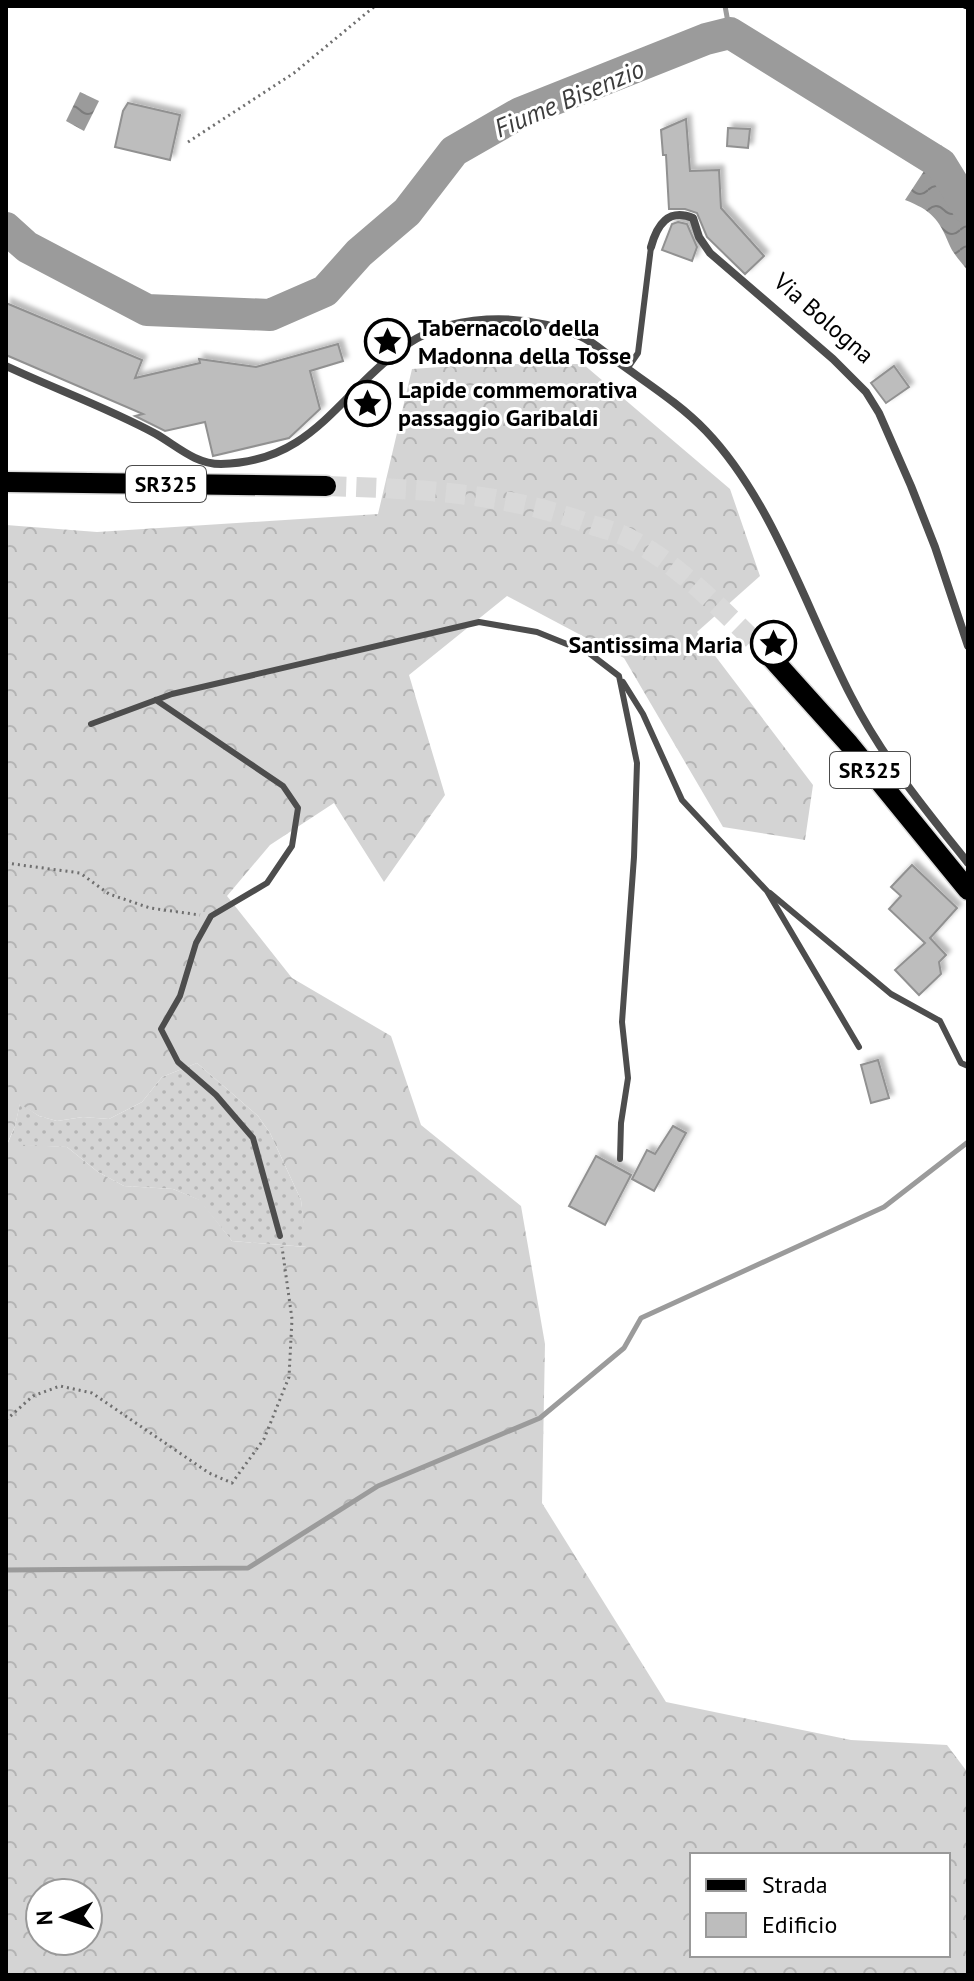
<svg xmlns="http://www.w3.org/2000/svg" width="974" height="1981" font-family="'PT Sans',sans-serif">
<style>
.grass{fill:url(#grass-dots)}
.forest{fill:url(#forest-crowns);fill-rule:evenodd}
.water{fill:url(#water-waves)}
.lines{fill:none;stroke-linecap:round;stroke-linejoin:round}
.stream{stroke:#9b9b9b;stroke-width:5}
.river{stroke:#9b9b9b;stroke-width:32}
.building{fill:#bdbdbd;stroke:#919191;stroke-width:2;filter:url(#shadow)}
.primary-tunnel{stroke:#d9d9d9;stroke-width:20;stroke-dasharray:20 10;stroke-linecap:butt}
.primary-casing{stroke:#dbdbdb;stroke-width:23}
.path{stroke:#6f6f6f;stroke-width:3;stroke-dasharray:2 4;stroke-linecap:butt}
.lane{stroke:#4d4d4d;stroke-width:6}
.street{stroke:#4d4d4d;stroke-width:8}
.primary{stroke:#000;stroke-width:20}
.rail{stroke:#000;stroke-width:5;stroke-dasharray:12 4 2 4;stroke-linecap:butt}
.labels{text-anchor:middle;dominant-baseline:central;stroke-width:6;stroke-linejoin:round;paint-order:stroke}
.shield{fill:#fff;stroke:#4c4c4c;stroke-width:2}
.shield-label{font-size:22px;font-weight:bold;fill:#000}
.street-label{font-size:24px;fill:#000;stroke:#fff}
.poi-label{font-size:24px;font-weight:bold;fill:#000;stroke:#fff;text-anchor:start}
.water-label{font-size:26px;font-style:italic;fill:#3c3c3c;stroke:#fff}
</style>
<defs>
<pattern id="grass-dots" width="8" height="8" patternUnits="userSpaceOnUse" patternTransform="scale(2)"><rect width="8" height="8" fill="#d4d4d4"/><path d="M2 2h.1M6 6h.1" fill="none" stroke="#b4b4b4" stroke-width="1.8" stroke-linecap="round"/></pattern>
<pattern id="forest-crowns" width="20" height="18" patternUnits="userSpaceOnUse" patternTransform="scale(2)"><rect width="20" height="18" fill="#d4d4d4"/><path d="M2 6a3 3 0 1 1 6 0M12 15a3 3 0 1 1 6 0" fill="none" stroke="#b4b4b4"/></pattern>
<pattern id="water-waves" width="16" height="10" patternUnits="userSpaceOnUse" patternTransform="scale(2)"><rect width="16" height="10" fill="#9b9b9b"/><path d="M0 5q4-4 8 0t8 0" fill="none" stroke="#7c7c7c"/></pattern>
<filter id="shadow"><feDropShadow dx="4.5" dy="-4.5" stdDeviation="2" flood-color="#0004"/></filter>
</defs>
<rect width="100%" height="100%" fill="#fff"/>
<path class="grass" d="M 197,1063 L 258,1116 L 270,1133 L 301,1200 L 307,1247 L 232,1241 L 199,1200 L 173,1189 L 124,1186 L 98,1172 L 67,1147 L 7,1145 L 15,1126 L 20,1103 L 39,1116 L 57,1121 L 83,1117 L 109,1119 L 142,1102 L 162,1077 Z"/>
<path class="forest" d="M 483,364 L 583,364 L 730,489 L 760,576 L 697,632 L 813,785 L 805,840 L 723,827 L 624,658 L 507,596 L 409,675 L 445,795 L 384,882 L 334,803 L 270,845 L 227,896 L 292,978 L 391,1036 L 421,1125 L 521,1206 L 545,1344 L 542,1503 L 666,1702 L 851,1740 L 947,1745 L 968,1773 L 968,1975 L 6,1975 L 6,525 L 97,532 L 378,514 L 412,369 ZM 197,1063 L 258,1116 L 270,1133 L 301,1200 L 306,1247 L 232,1241 L 200,1200 L 173,1189 L 124,1186 L 98,1172 L 67,1147 L 7,1144 L 15,1126 L 20,1104 L 39,1116 L 57,1121 L 83,1117 L 109,1119 L 142,1102 L 162,1077 ZM 692,1855 L 948,1855 L 948,1955 L 692,1955 ZM 40,1893 L 88,1893 L 88,1941 L 40,1941 Z"/>
<g class="water">
<path d="M 80,92 L 99,101 L 84,131 L 66,121 Z"/>
<path d="M 941,145 L 968,187 L 968,271 C 962,263 953,254 949,244 C 939,219 931,210 905,200 Z"/>
</g>
<g class="lines">
<g class="stream">
<path d="M 725,6 L 730,33"/>
<path d="M 6,1570 L 248,1568 L 378,1486 L 540,1418 L 624,1348 L 641,1318 L 884,1207 L 968,1142"/>
</g>
<path class="river" d="M 6,228 L 27,247 L 147,310 L 270,315 L 325,291 L 359,253 L 407,212 L 454,151 L 520,113 L 706,39 L 730,33 L 941,164 L 968,208"/>
</g>
<g class="building">
<path d="M 128,103 L 180,115 L 170,160 L 115,147 L 123,111 Z"/>
<path d="M 686,119 L 690,171 L 719,170 L 721,208 L 764,256 L 745,274 L 707,237 L 697,213 L 685,209 L 669,209 L 666,155 L 663,155 L 661,130 Z"/>
<path d="M 728,128 L 750,129 L 748,148 L 727,146 Z"/>
<path d="M 678,222 L 687,224 L 697,247 L 692,261 L 662,250 L 672,224 Z"/>
<path d="M 6,303 L 142,360 L 135,378 L 200,363 L 199,359 L 256,367 L 338,344 L 343,361 L 310,371 L 320,409 L 289,438 L 213,456 L 205,422 L 165,431 L 135,416 L 143,414 L 6,355 Z"/>
<path d="M 894,366 L 909,387 L 886,403 L 871,383 Z"/>
<path d="M 912,865 L 957,908 L 930,938 L 946,955 L 939,962 L 941,974 L 919,995 L 895,970 L 925,943 L 889,909 L 901,896 L 891,887 Z"/>
<path d="M 878,1060 L 889,1098 L 871,1103 L 861,1065 Z"/>
<path d="M 673,1126 L 686,1133 L 654,1191 L 632,1179 L 647,1150 L 655,1154 Z"/>
<path d="M 596,1156 L 631,1175 L 605,1225 L 569,1206 Z"/>
</g>
<g class="lines">
<path class="primary-tunnel" d="M 326,486 C 419,489 504,492 592,525 C 605,529 620,533 632,540 C 684,568 725,614 768,654"/>
<defs>
<g id="primary">
<path d="M 6,482 L 326,486"/>
<path d="M 768,654 L 849,744 L 968,890"/>
</g>
</defs>
<use href="#primary" class="primary-casing"/>
<g class="path">
<path d="M 188,142 L 294,73 L 375,6"/>
<path d="M 6,863 L 80,873 L 109,894 L 150,908 L 200,915"/>
<path d="M 6,1420 L 33,1396 L 60,1386 L 92,1393 L 209,1473 L 232,1483 L 264,1439 L 289,1377 L 292,1319 L 282,1247"/>
</g>
<g class="lane">
<path d="M 627,369 L 638,353 L 651,247"/>
<path d="M 623,682 L 643,714 L 682,800 L 767,891 L 859,1047"/>
<path d="M 156,700 L 283,786 L 298,808 L 292,846 L 267,883 L 211,916 L 196,943 L 180,996 L 161,1029 L 178,1062 L 216,1095 L 253,1138 L 280,1236"/>
<path d="M 91,724 L 172,694 L 479,622 L 537,632 L 589,653 L 619,676 L 637,763 L 634,857 L 622,1022 L 628,1078 L 621,1123 L 620,1159"/>
<path d="M 770,893 L 891,994 L 940,1021 L 961,1063 L 968,1066"/>
</g>
<g class="street">
<path d="M 651,247 C 657,225 668,208 693,218 L 699,237 L 710,253 L 833,359 L 866,392 L 879,413 L 911,486 L 935,547 L 968,646"/>
<path d="M 6,366 C 55,389 108,408 156,434 C 177,446 195,464 221,464 C 310,462 336,399 398,351 C 448,311 524,312 580,336 C 594,342 606,354 618,362 C 648,384 680,404 706,431 C 773,501 807,611 851,696 C 882,757 925,809 968,863"/>
</g>
<use href="#primary" class="primary"/>
<path class="rail" d="M 964,6 L 968,7"/>
</g>
<defs>
<symbol id="sight-ring" viewBox="-11 -11 22 22"><circle r="9.5" fill="#fff" stroke="#000" stroke-width="1.5"/><path d="M0-6L1.8-2.2L6-1.7L2.9 1.2L3.7 5.4L0 3.3L-3.7 5.4L-2.9 1.2L-6-1.7L-1.8-2.2Z" fill="#000"/></symbol>
</defs>
<g fill-rule="evenodd">
<use href="#sight-ring" x="362" y="316" width="51" height="51"/>
<use href="#sight-ring" x="342" y="378" width="51" height="51"/>
<use href="#sight-ring" x="748" y="618" width="51" height="51"/>
</g>
<g class="labels">
<g class="shield">
<rect x="126" y="466" width="80" height="36" rx="6"/>
<rect x="830" y="752" width="80" height="36" rx="6"/>
</g>
<g class="shield-label">
<text x="166" y="484">SR325</text>
<text x="870" y="770">SR325</text>
</g>
<g class="street-label">
<text transform="translate(824 318) rotate(41)">Via Bologna</text>
</g>
<g class="poi-label">
<text x="418" y="327">Tabernacolo della<tspan x="418" dy="28">Madonna della Tosse</tspan></text>
<text x="398" y="389">Lapide commemorativa<tspan x="398" dy="28">passaggio Garibaldi</tspan></text>
<text x="743" y="644" text-anchor="end">Santissima Maria</text>
</g>
<g class="water-label">
<text transform="translate(569 98) rotate(-23)">Fiume Bisenzio</text>
</g>
</g>
<rect width="974" height="1981" fill="none" stroke="#000000" stroke-width="16"/>
<rect x="690" y="1853" width="260" height="104" fill="#ffffff" stroke="#999999" stroke-width="2"/>
<rect x="706" y="1879" width="40" height="12" fill="#000000" stroke="#999999" stroke-width="2"/>
<text x="762" y="1893" font-size="24" fill="#000000">Strada</text>
<rect x="706" y="1913" width="40" height="24" fill="#bdbdbd" stroke="#999999" stroke-width="2"/>
<text x="762" y="1933" font-size="24" fill="#000000">Edificio</text>
<g transform="translate(64 1917) rotate(267)"><circle r="38" fill="#ffffff" stroke="#999999" stroke-width="2"/>
<path d="M0-6L14 30L0 20L-14 30Z" fill="#000000"/>
<text y="-12" font-size="22" font-weight="bold" text-anchor="middle" fill="#000000">N</text>
</g>
</svg>
